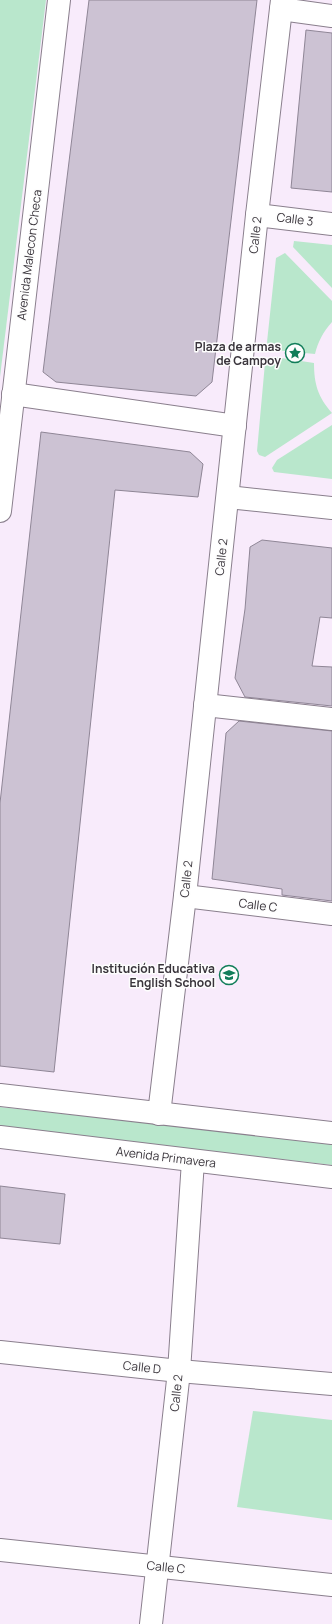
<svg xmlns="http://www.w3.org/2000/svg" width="332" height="1624" font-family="Manrope,sans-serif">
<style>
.green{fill:#b9e7cc}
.building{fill:#ccc2d3;stroke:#8f8696}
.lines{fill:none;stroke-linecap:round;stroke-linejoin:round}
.street-casing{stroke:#8a7f8d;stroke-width:24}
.secondary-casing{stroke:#8a7f8d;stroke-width:24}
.street{stroke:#fff;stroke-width:22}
.secondary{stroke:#fff;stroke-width:22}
.labels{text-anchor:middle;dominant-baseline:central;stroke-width:3;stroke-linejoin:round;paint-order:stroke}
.street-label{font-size:12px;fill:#39343b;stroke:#fdfdfd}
.poi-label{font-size:12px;font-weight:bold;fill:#39343b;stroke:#fdfdfd;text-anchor:end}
</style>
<rect width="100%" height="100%" fill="#f8ebfb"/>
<g class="green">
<path d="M 0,0 L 46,0 L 0,377 Z"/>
<path d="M 294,241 L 332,245 L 332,288 L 293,247 Z"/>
<path d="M 285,253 L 332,301 L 332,322 C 323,332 318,342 315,354 L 274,350 L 268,346 L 267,342 L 276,258 Z"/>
<path d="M 275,357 L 314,363 C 314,384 318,397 332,413 L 265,457 L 259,455 L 257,451 L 265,363 Z"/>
<path d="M 332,425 L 332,479 L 274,472 L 272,468 L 277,460 Z"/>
<path d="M 0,1107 L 332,1143 L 332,1165 L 0,1127 Z"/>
<path d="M 253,1411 L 332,1420 L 332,1520 L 237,1507 Z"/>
</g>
<g class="building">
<path d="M 89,0 L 257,0 L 212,382 L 196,396 L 56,382 L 43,372 Z"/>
<path d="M 306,30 L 332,33 L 332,192 L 291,188 Z"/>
<path d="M 41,432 L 190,452 L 203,464 L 198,497 L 115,490 L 54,1072 L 0,1066 L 0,803 Z"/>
<path d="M 262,540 L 332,548 L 332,618 L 320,617 L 312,666 L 332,667 L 332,706 L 245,697 L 235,678 L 245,609 L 250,547 Z"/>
<path d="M 239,721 L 332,731 L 332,901 L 282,895 L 282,889 L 212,879 L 226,733 Z"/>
<path d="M 0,1186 L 65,1194 L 60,1244 L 0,1238 Z"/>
</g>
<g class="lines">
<defs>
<g id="street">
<path d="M 281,9 L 332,16"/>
<path d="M 257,215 L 332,224"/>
<path d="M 13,394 L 235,426"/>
<path d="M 228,497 L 332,508"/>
<path d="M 205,705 L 332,719"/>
<path d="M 185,896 L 332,914"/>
<path d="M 159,1114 L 185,896 L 257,215 L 282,0"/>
<path d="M 0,1352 L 179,1371 L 332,1384"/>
<path d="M 0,1550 L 332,1585"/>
<path d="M 151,1624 L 179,1371 L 193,1161"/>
</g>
<g id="secondary">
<path d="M 0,511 L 59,0"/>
<path d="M 0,1095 L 332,1133"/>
<path d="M 0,1137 L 332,1177"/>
</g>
</defs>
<use href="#street" class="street-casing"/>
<use href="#secondary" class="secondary-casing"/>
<use href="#street" class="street"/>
<use href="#secondary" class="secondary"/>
</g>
<defs>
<symbol id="sight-ring" viewBox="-11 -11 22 22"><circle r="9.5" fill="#fdfdfd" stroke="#117d59" stroke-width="1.5"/><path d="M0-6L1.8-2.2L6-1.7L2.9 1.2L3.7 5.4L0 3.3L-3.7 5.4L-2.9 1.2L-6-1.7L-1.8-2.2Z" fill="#117d59"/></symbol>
<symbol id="school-ring" viewBox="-11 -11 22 22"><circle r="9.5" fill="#fdfdfd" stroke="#117d59" stroke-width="1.5"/><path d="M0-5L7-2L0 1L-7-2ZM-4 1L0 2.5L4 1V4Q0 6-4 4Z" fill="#117d59"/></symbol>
</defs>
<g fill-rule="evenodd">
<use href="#sight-ring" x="284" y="342" width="22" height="22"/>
<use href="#school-ring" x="218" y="964" width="22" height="22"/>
</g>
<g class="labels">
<g class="street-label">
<text transform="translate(295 219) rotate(7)">Calle 3</text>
<text transform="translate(255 235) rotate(-84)">Calle 2</text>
<text transform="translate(29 255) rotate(-83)">Avenida Malecon Checa</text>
<text transform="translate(221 557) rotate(-84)">Calle 2</text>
<text transform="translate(186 879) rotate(-84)">Calle 2</text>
<text transform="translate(258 905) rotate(7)">Calle C</text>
<text transform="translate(166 1157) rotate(7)">Avenida Primavera</text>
<text transform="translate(142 1367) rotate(6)">Calle D</text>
<text transform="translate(176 1393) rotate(-84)">Calle 2</text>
<text transform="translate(166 1567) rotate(6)">Calle C</text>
</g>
<g class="poi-label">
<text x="281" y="346">Plaza de armas<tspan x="281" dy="14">de Campoy</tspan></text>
<text x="215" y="968">Institución Educativa<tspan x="215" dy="14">English School</tspan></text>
</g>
</g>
</svg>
